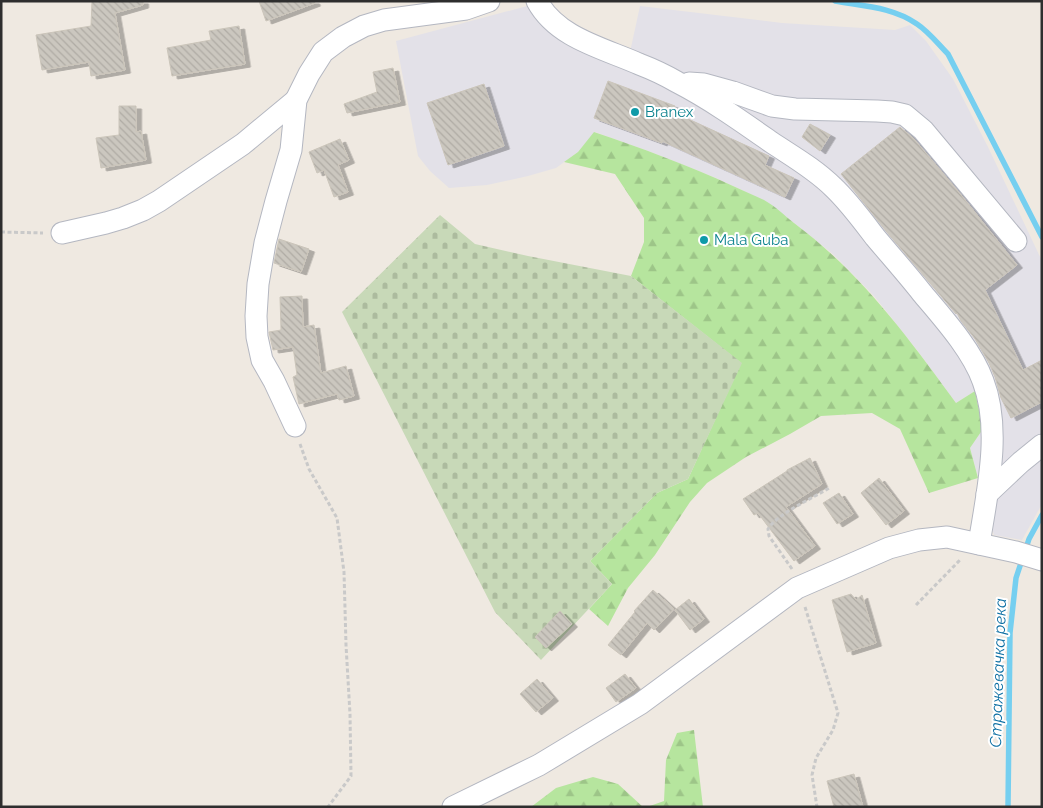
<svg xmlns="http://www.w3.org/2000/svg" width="1043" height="808" font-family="Raleway,sans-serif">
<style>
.industrial{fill:#e3e1e8}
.forest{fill:url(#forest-firs)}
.cemetery{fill:url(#cemetery-stones)}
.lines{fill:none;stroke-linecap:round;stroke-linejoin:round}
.stream{stroke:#75cff0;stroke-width:5.5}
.building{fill:url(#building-back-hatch);stroke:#cbc5ba;filter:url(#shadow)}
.minor-casing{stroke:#b4b7c1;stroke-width:23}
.path{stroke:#c9c9c9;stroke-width:3;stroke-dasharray:4 2.5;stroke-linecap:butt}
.minor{stroke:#fff;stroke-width:21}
.culture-dot{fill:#0f9aa8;stroke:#fff;stroke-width:2}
.labels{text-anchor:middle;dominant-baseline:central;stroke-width:4;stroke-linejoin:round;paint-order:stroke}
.culture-label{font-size:15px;fill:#0d838f;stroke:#fff;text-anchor:start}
.water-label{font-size:16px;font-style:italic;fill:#0d6fa3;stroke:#fff}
</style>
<defs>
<pattern id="forest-firs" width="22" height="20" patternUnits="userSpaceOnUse" patternTransform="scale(1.25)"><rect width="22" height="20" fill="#b6e59e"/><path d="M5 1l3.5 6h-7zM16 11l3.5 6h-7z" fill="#9dc588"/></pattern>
<pattern id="cemetery-stones" width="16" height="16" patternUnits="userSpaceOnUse" patternTransform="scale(1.25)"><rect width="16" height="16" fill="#c8d9b8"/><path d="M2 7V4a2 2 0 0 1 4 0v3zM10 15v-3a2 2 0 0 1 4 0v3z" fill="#acbb9e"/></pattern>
<pattern id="building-back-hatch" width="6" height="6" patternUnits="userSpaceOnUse" patternTransform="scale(1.25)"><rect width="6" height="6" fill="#cbc7bf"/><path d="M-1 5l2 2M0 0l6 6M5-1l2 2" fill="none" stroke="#afaba4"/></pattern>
<filter id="shadow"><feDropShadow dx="5.5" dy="3" stdDeviation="0" flood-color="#0004"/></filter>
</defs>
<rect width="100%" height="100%" fill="#efe9e1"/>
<path class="industrial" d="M 531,5 L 627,66 L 640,6 L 782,23 L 895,30 L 910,25 L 926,41 L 953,79 L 988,147 L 1042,261 L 1042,504 L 1022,540 L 994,535 L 970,448 L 983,429 L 975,391 L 956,403 L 917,350 L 875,297 L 834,255 L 802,229 L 765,201 L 716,178 L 656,154 L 595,132 L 578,152 L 556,168 L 528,176 L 487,185 L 449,188 L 430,171 L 418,156 L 396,41 Z"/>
<g class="forest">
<path d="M 594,132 C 641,148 688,165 733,186 C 743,191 754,195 764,200 C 775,206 784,215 794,223 C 860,272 908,337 956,403 L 975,391 L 983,429 L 970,448 L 978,478 L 929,493 L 900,429 L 872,413 L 821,416 L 790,434 L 746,457 L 707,483 L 690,502 L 655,555 L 628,588 L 608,626 L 589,609 L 612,584 L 590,561 L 657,493 L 688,479 L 741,363 L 631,276 L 644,242 L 644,218 L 615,174 L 564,162 L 578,152 Z"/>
<path d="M 694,730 L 703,807 L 647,807 L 664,801 L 666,760 L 677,733 Z"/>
<path d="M 593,777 L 618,784 L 643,807 L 531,807 L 556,788 Z"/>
</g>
<path class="cemetery" d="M 440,215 L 475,244 L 528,256 L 631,276 L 742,363 L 688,479 L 657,493 L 590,561 L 612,584 L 541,660 L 495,612 L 342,312 Z"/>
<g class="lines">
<g class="stream">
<path d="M 835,1 C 863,6 893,7 917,24 C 929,32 938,44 948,54 L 1042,237"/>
<path d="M 1008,807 L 1010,633 L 1016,578 L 1029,539 L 1042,515"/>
</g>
</g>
<g class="building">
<path d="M 92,1 L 143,1 L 143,5 L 115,13 L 125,70 L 91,76 L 89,62 L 42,70 L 36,35 L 91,26 Z"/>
<path d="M 259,1 L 314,1 L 315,3 L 266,21 Z"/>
<path d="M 239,26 L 245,64 L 172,76 L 167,48 L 211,40 L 209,31 Z"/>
<path d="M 393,68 L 400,102 L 347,113 L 344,104 L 377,92 L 373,72 Z"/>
<path d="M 608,81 L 675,106 L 673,112 L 769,156 L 765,165 L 794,178 L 785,197 L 662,141 L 662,143 L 594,118 Z"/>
<path d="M 484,84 L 504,146 L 448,165 L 427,103 Z"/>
<path d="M 119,106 L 136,106 L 136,132 L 141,131 L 146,160 L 101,168 L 96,138 L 119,135 Z"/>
<path d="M 810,124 L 830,135 L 820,151 L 802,137 Z"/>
<path d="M 900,127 L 914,139 L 957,190 L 1017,265 L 985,290 L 1023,370 L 1042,360 L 1042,402 L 1011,418 L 1001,398 L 995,377 L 989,363 L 975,339 L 961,321 L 957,313 L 956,314 L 886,231 L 841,174 Z"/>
<path d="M 340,139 L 349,160 L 338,165 L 348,192 L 334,197 L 324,170 L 317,173 L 309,152 Z"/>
<path d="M 279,239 L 309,249 L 301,272 L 274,263 Z"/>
<path d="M 302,296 L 303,327 L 314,325 L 321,373 L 346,366 L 354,396 L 339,400 L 337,394 L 299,404 L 293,377 L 297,375 L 293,347 L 273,350 L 269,332 L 281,330 L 280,297 Z"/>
<path d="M 810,458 L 822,484 L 786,507 L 815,546 L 794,561 L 758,513 L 754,515 L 743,499 L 787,471 L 787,470 Z"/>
<path d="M 879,478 L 904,511 L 886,525 L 861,493 Z"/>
<path d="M 839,493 L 853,514 L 837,524 L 823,503 Z"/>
<path d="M 653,590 L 674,609 L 654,630 L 647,623 L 621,655 L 608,645 L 635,612 L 634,611 Z"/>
<path d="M 851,594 L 856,600 L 862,595 L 876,643 L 847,652 L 832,600 Z"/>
<path d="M 689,599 L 704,619 L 690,630 L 675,610 Z"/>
<path d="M 560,611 L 572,624 L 546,648 L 535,637 Z"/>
<path d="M 625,674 L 636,688 L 616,702 L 606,688 Z"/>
<path d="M 537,679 L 553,698 L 536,712 L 520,694 Z"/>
<path d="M 854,774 L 863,807 L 834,807 L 827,781 Z"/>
</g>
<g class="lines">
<defs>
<g id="minor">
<path d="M 537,1 C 557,38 603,48 639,64 C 652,69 665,75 677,82 C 710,99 741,121 771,142 C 792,156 815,169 833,187 C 849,202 862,220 875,237 C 891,256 907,274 922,293 C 943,318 972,350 983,381 C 1002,430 987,493 979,544"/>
<path d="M 689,83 L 704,84 L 733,92 L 772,106 L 795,109 L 877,111 L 892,112 L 905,115 L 923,130 L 1016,241"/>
<path d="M 62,233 L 106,223 L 123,218 L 143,210 L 159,201 L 243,144 L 296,100"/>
<path d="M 295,426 L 274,381 L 262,360 L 257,337 L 256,316 L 258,284 L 265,243 L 276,201 L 291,150 L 296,100 L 309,74 L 323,52 L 343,37 L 364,26 L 384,20 L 466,9 L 489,1"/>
<path d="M 987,494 L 1021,462 L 1042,445"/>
<path d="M 453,807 L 539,765 L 640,704 L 797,588 L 889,548 L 919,540 L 947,537 L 1016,552 L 1042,560"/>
</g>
</defs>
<use href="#minor" class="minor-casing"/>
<g class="path">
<path d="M 1,232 L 43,233"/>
<path d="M 300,444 L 309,469 L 337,518 L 344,572 L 346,645 L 350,714 L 351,776 L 328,807"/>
<path d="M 792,569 L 769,536 L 768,529 C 777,514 813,498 829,488"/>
<path d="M 916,605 L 960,560"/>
<path d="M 805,607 L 838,713 L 833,730 L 816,758 L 812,775 L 817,807"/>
</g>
<use href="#minor" class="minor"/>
</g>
<g class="culture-dot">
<circle cx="635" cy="112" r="5"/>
<circle cx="704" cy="240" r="5"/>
</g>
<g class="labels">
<g class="culture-label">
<text x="645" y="112">Branex</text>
<text x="714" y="240">Mala Guba</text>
</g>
<g class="water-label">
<text transform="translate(998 673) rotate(-88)">Стражевачка река</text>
</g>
</g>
<rect width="1043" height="808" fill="none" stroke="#2e2e2e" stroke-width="5"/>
</svg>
